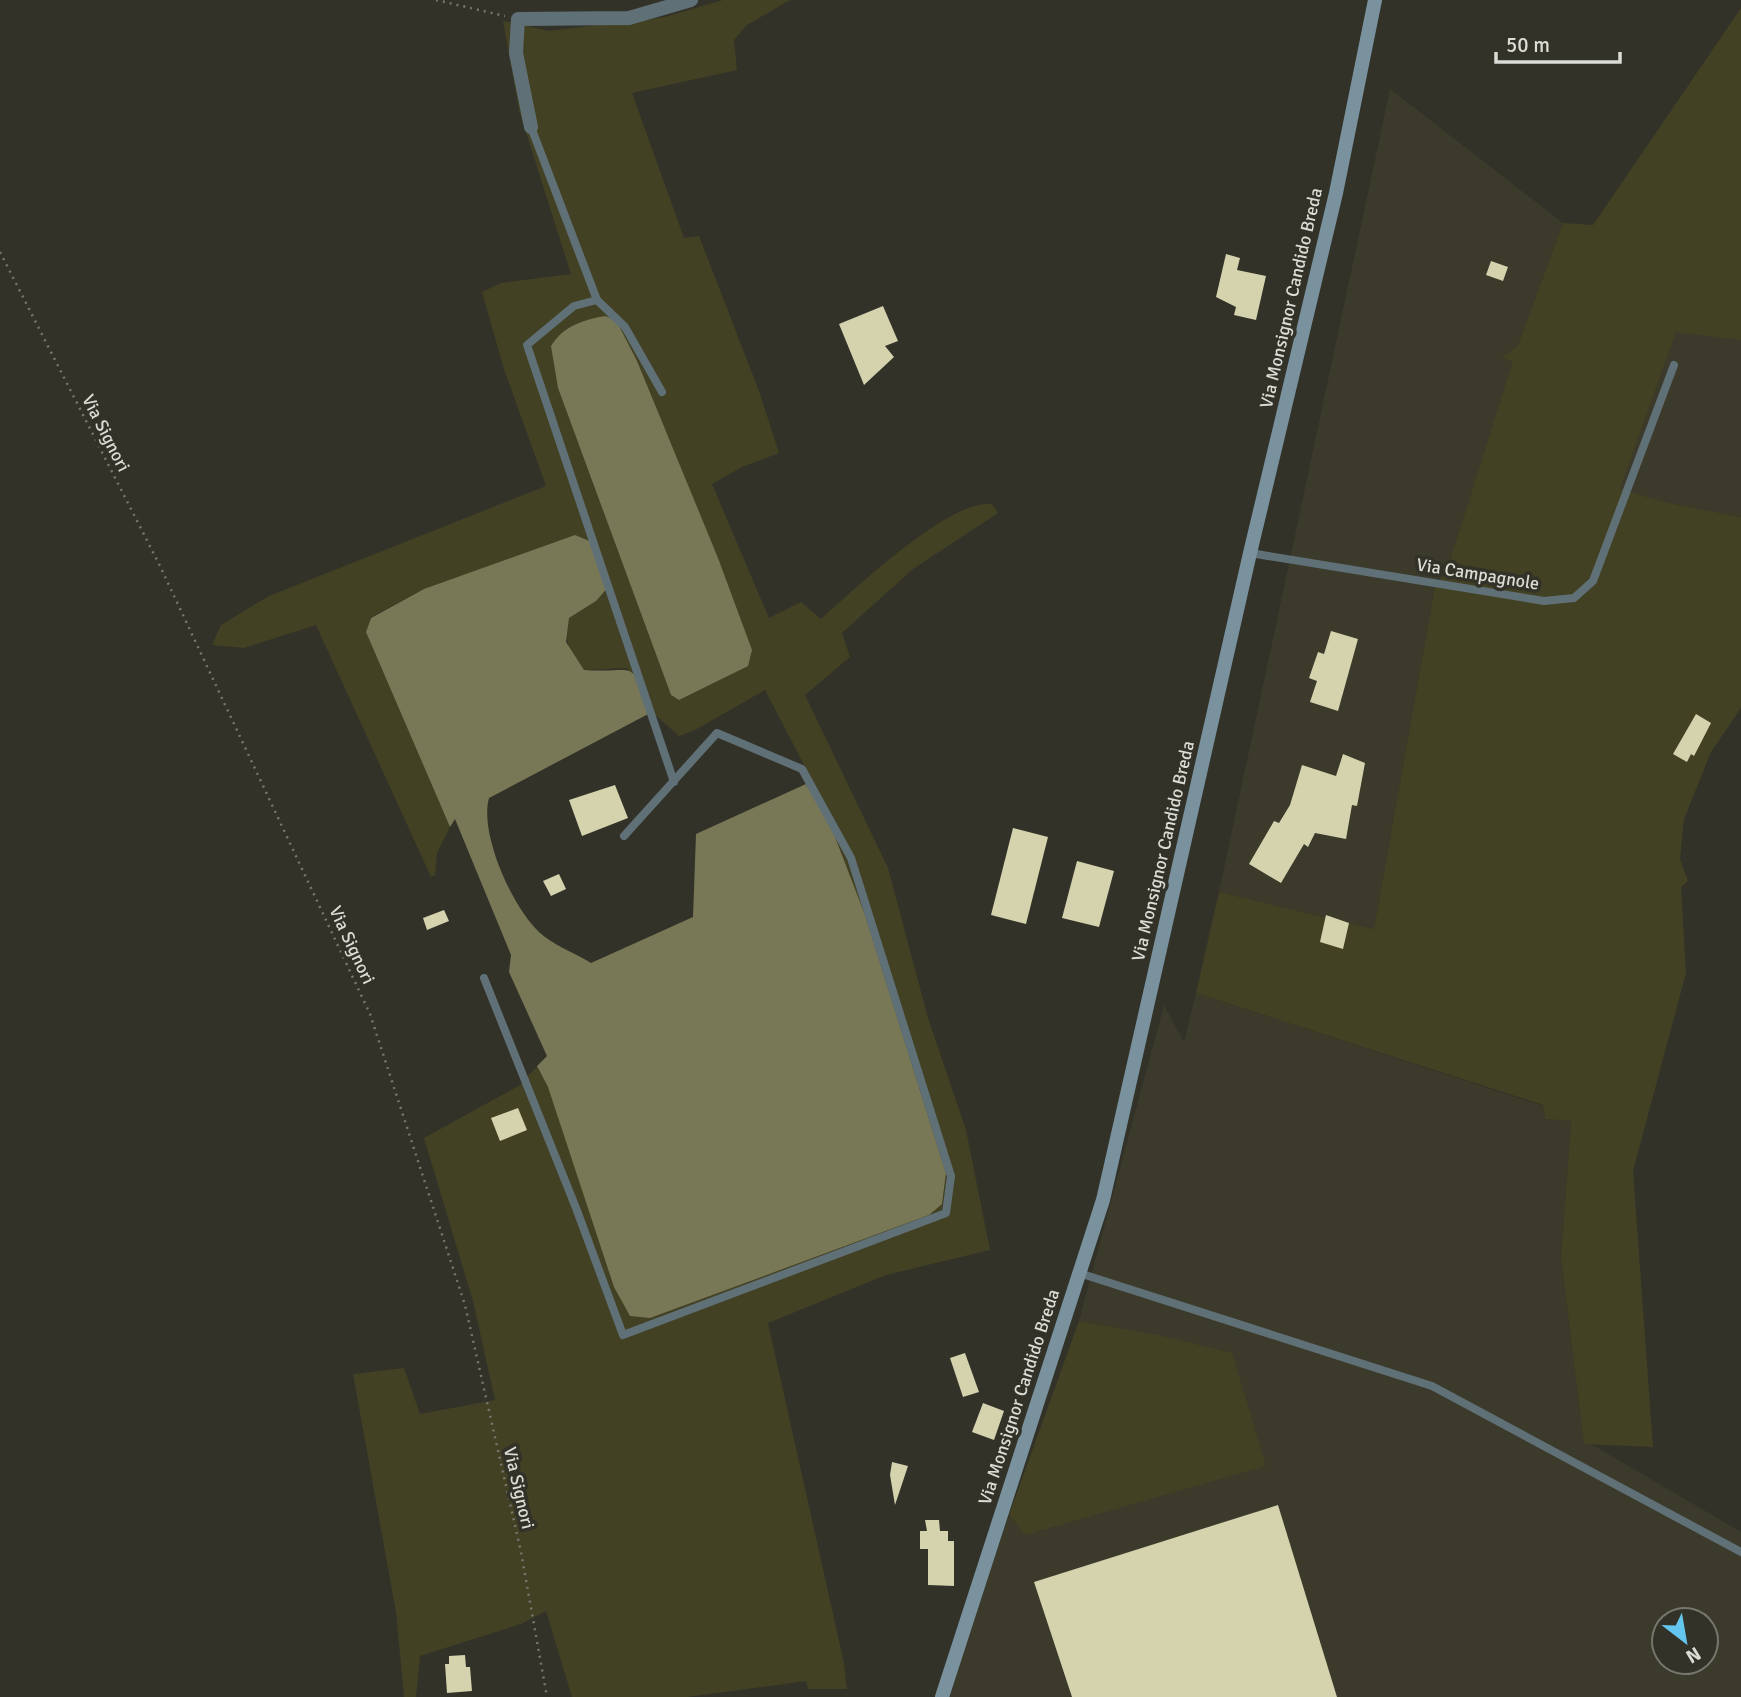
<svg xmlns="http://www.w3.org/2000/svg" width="1741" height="1697" font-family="Signika,sans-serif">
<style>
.built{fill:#3b3a2b;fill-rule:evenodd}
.green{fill:#434123;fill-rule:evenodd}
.water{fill:#797856}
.building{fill:#d4d3ae}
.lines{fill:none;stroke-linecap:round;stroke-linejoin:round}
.path{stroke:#77776f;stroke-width:2.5;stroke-dasharray:2 5;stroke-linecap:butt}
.lane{stroke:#607077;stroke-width:8}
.street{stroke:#607077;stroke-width:14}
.secondary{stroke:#79929e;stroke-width:14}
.labels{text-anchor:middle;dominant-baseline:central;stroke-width:7;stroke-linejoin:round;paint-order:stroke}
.street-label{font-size:18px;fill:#dcdcd6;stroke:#323229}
</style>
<rect width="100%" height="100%" fill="#323229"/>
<g class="built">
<path d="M 1390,89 L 1563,223 L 1518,345 L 1503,358 L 1514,360 L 1446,573 L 1435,586 L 1374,929 L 1219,892 Z"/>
<path d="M 1676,331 L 1741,340 L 1741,517 L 1669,503 L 1620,489 Z"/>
<path d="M 1196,993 L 1543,1106 L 1545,1119 L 1571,1121 L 1561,1258 L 1584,1443 L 1591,1444 L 1741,1532 L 1741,1697 L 947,1697 L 979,1592 L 1009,1515 L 1025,1535 L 1154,1334 L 1079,1321 L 1164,1005 L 1184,1042 ZM 1664,1620 L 1706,1620 L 1706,1662 L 1664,1662 Z"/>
</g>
<g class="green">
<path d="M 723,0 L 790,0 L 747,25 L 734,40 L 737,70 L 632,93 L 684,238 L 699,236 L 759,391 L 779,453 L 742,467 L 712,484 L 769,618 L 801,602 L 821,619 C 855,589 949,499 992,504 L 998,513 L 913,569 L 842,633 L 850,657 L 805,695 L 888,868 L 928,1018 L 966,1130 L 990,1250 L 886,1275 L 768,1323 L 844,1663 L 847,1689 L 808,1689 L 806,1681 L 687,1697 L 572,1697 L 546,1611 L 521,1624 L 420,1656 L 416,1697 L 404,1697 L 396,1612 L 353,1374 L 404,1368 L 420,1414 L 495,1400 L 473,1301 L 424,1138 L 520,1085 L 537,1066 L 548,1087 L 942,1204 L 946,1173 L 920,1087 L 812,780 L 765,690 L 695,730 L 679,736 L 652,712 L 627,668 L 584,670 C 566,651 565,643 569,618 L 596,601 L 424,589 L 371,617 L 366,632 L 450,827 L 437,853 L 435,875 L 431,877 L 316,625 L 244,648 L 212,645 L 221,625 L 269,596 L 546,486 L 504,369 L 482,292 L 501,283 L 571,274 L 519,110 L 503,21 L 549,31 L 665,17 ZM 558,388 L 679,700 L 671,695 Z"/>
<path d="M 1741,8 L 1741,340 L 1676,332 L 1620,489 L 1669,503 L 1741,517 L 1741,708 L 1711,752 L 1684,819 L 1680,859 L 1688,881 L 1681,887 L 1686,973 L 1633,1171 L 1653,1447 L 1584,1444 L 1561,1258 L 1571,1121 L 1545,1119 L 1543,1105 L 1196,993 L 1219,892 L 1374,929 L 1435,586 L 1446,573 L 1513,361 L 1502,358 L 1518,345 L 1563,223 L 1593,225 Z"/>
<path d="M 1079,1321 L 1154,1334 L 1232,1353 L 1266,1466 L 1025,1535 L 1009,1515 Z"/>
</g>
<g class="water">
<path d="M 605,316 L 616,320 L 637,361 L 718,558 L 752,650 L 748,666 L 679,700 L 671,695 L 558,388 L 551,346 C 563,326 583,320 605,316 Z"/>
<path d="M 575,535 L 594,543 L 610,585 L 596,601 L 569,618 L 566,642 L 584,670 C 638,674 628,655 652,712 L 489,798 C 479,834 513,908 539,932 C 553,945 575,953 591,963 L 693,917 L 696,834 L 806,784 L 830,824 L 865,915 L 946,1173 L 942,1204 L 929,1215 L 650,1318 L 630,1316 L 614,1287 L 548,1087 L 537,1066 L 547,1056 L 509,972 L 511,955 L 455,819 L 450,827 L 366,632 L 371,618 L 424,589 Z"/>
</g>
<g class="building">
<path d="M 1226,254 L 1240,258 L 1237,270 L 1266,276 L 1256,320 L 1234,315 L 1236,307 L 1216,297 Z"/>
<path d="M 1491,261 L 1508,267 L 1503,281 L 1486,275 Z"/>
<path d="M 883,306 L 898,341 L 885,346 L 894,357 L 864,385 L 839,324 Z"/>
<path d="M 1331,631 L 1358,639 L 1338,711 L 1310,702 L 1317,681 L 1309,678 L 1318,652 L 1324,654 Z"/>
<path d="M 1696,714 L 1711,723 L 1694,756 L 1691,754 L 1687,762 L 1673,754 Z"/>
<path d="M 1343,754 L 1365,763 L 1357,806 L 1352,805 L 1346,839 L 1315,833 L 1308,847 L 1304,844 L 1281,883 L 1249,864 L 1274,821 L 1279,823 L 1290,805 L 1302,765 L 1336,776 Z"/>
<path d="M 615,785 L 628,818 L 582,836 L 569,800 Z"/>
<path d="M 1013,828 L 1048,837 L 1026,924 L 991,915 Z"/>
<path d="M 1077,861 L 1114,871 L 1099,927 L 1062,918 Z"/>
<path d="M 559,874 L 566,889 L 551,896 L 543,881 Z"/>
<path d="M 444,910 L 449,921 L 427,930 L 423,918 Z"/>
<path d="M 1326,915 L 1349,923 L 1343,949 L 1320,942 Z"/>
<path d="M 518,1108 L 527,1130 L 500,1141 L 491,1118 Z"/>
<path d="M 965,1353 L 979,1392 L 963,1397 L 950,1358 Z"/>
<path d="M 983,1403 L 1004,1411 L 994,1440 L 972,1432 Z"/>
<path d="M 892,1462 L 908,1466 L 895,1505 L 890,1475 Z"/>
<path d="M 1278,1505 L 1337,1697 L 1072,1697 L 1034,1582 Z"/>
<path d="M 925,1520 L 939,1520 L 940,1531 L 948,1531 L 948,1541 L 954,1541 L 954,1586 L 928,1585 L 928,1549 L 920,1549 L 920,1531 L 927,1531 Z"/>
<path d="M 465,1655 L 466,1667 L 470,1667 L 472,1691 L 447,1693 L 445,1664 L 449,1664 L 449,1656 Z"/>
</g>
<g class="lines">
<g class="path">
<path d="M 436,0 L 505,16"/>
<path d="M 0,252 L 160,566 L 370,1014 L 465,1305 L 521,1552 L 547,1697"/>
</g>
<g class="lane">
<path d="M 531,127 L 597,300"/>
<path d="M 662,392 L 625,327 L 597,300 L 574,306 L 527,345 L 674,782"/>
<path d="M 1250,553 L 1544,601 L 1574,598 L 1593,581 L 1674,365"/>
<path d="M 484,978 L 576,1208 L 623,1335 L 946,1213 L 951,1176 L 851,858 L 802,769 L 717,733 L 624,836"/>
<path d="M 1079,1273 L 1432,1386 L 1741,1552"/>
</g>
<path class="street" d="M 531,127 L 516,53 L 518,19 L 629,18 L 691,0"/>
<path class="secondary" d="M 942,1697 L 1103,1200 L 1250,553 L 1336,193 L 1375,0"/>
</g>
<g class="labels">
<g class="street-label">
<text transform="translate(1291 298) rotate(-77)">Via Monsignor Candido Breda</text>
<text transform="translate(106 433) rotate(63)">Via Signori</text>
<text transform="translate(1478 574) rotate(9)">Via Campagnole</text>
<text transform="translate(1163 851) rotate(-77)">Via Monsignor Candido Breda</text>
<text transform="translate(352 945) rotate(65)">Via Signori</text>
<text transform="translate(1019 1397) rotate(-72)">Via Monsignor Candido Breda</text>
<text transform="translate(519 1488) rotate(77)">Via Signori</text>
</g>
</g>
<g transform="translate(1685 1641) rotate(149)"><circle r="33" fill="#323229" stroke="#76766e" stroke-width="2"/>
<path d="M0-5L12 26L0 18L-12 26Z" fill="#64c5ee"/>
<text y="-10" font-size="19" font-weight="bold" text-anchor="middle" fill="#dcdcd6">N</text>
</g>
<path d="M1496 52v10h124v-10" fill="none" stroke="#dcdcd6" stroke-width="3.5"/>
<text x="1506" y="52" font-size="21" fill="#dcdcd6" stroke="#323229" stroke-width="5" paint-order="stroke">50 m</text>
</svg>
